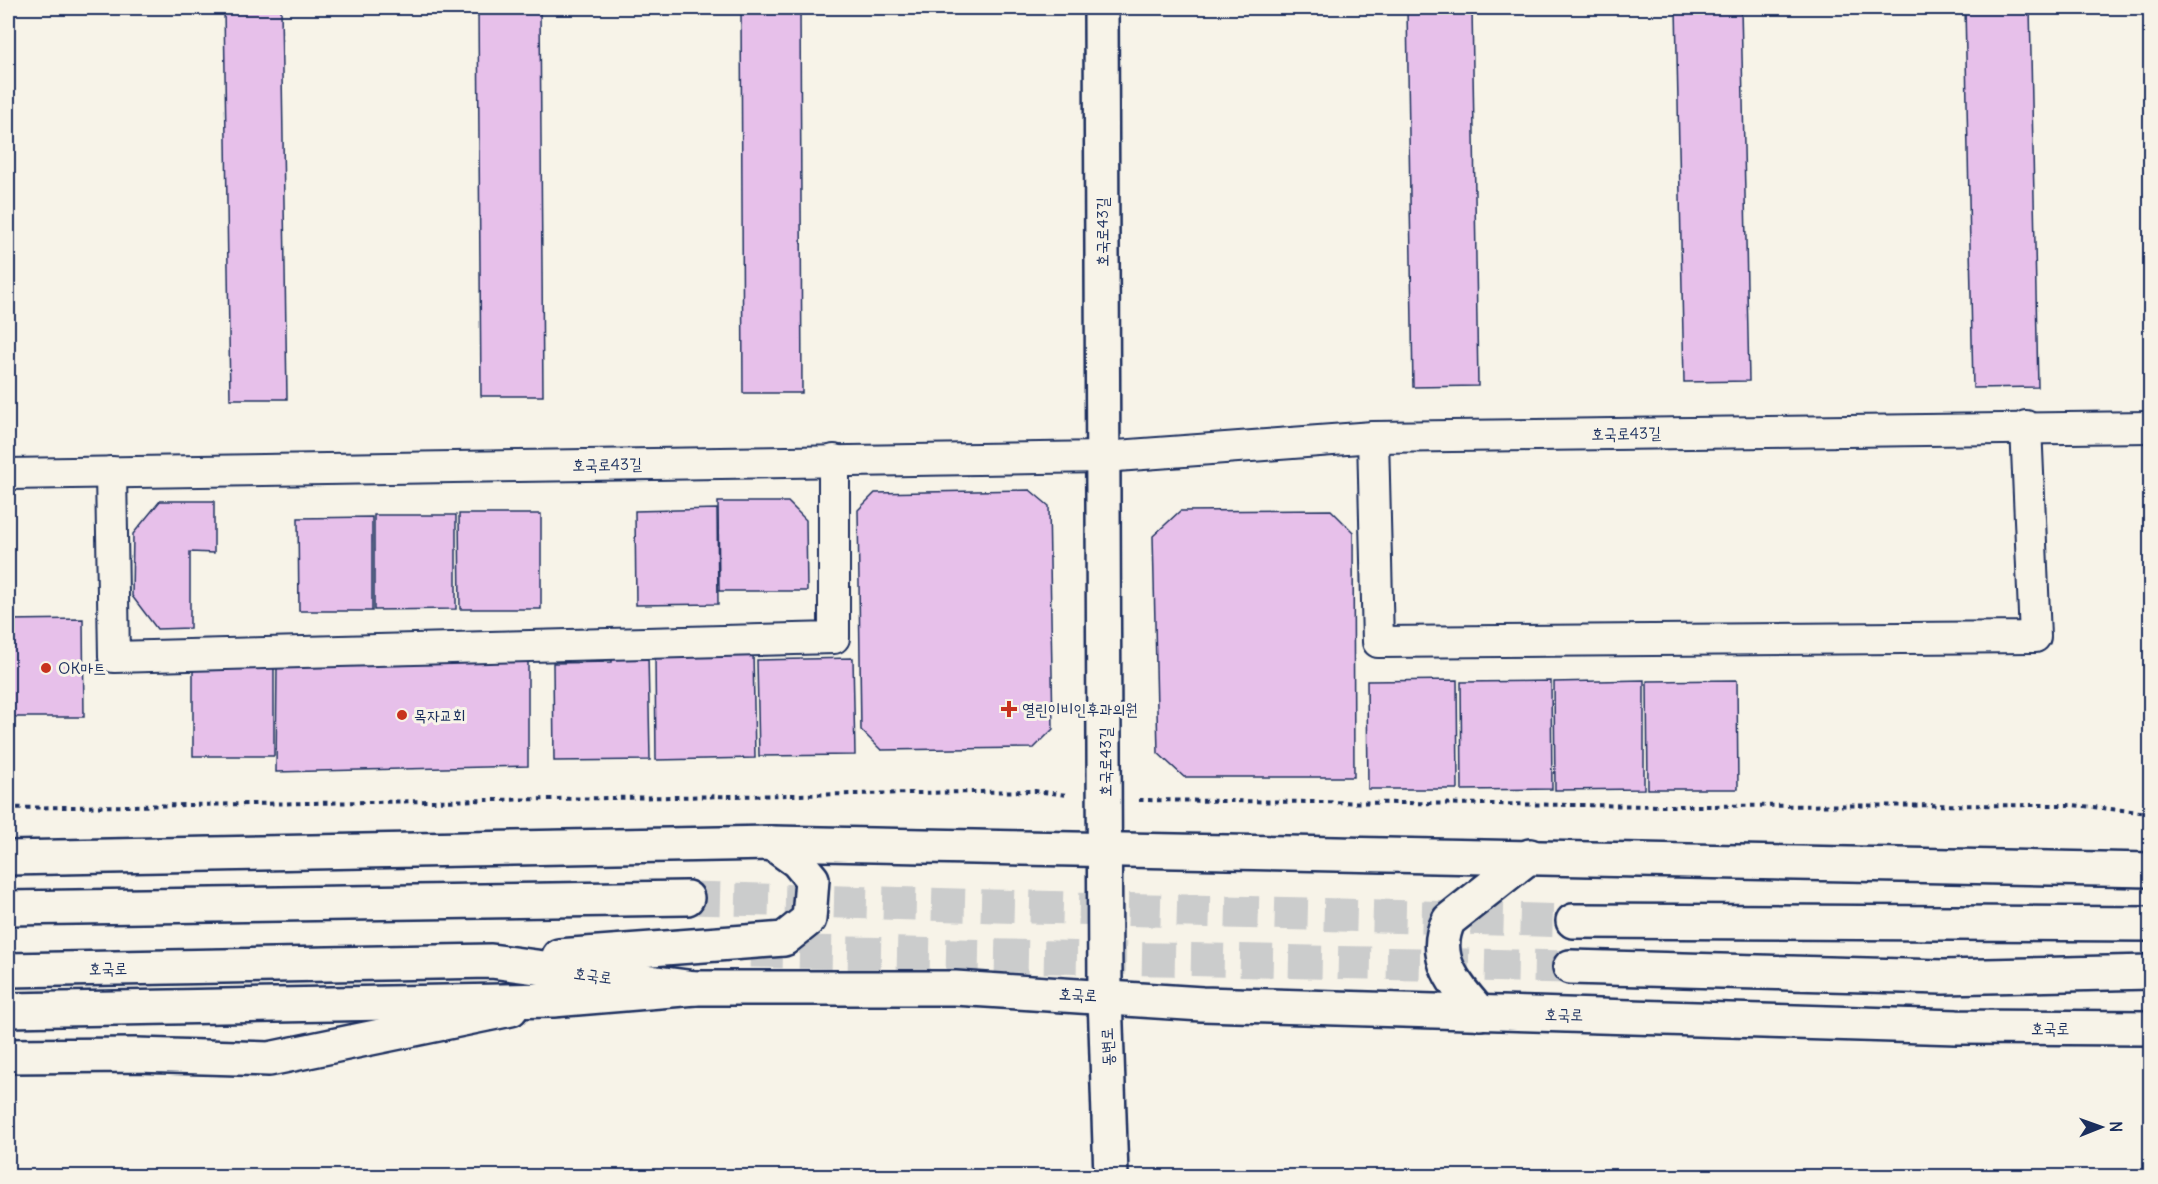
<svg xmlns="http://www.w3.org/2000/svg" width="2158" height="1184" font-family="Delius,'Poor Story',sans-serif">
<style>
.building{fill:#e7c0ea;stroke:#1b2f5e;stroke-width:1.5}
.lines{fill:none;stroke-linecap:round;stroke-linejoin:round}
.secondary-tunnel{stroke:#cbcccc;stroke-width:33;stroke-dasharray:33 16;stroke-linecap:butt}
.minor-casing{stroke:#1b2f5e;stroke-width:34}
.secondary-casing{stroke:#1b2f5e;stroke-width:38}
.trunk-casing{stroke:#1b2f5e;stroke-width:38}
.path{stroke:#1b2f5e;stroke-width:4;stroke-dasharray:4.5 4.5;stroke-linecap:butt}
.minor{stroke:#f7f3e8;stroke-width:30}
.secondary{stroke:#f7f3e8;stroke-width:33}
.trunk{stroke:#f7f3e8;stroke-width:33}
.poi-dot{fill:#c8321e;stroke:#f7f3e8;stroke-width:2}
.labels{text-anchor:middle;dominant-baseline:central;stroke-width:6;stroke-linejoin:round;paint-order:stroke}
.street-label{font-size:16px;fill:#1b2f5e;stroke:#f7f3e8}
.poi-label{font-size:16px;fill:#1b2f5e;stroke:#f7f3e8;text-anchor:start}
</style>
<rect width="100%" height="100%" fill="#f7f3e8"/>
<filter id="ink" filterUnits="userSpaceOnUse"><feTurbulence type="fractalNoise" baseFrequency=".0167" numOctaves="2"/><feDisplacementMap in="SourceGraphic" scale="12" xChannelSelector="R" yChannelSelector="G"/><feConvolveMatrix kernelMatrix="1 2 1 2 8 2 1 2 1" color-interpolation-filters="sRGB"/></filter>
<g filter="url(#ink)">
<g class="building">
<path d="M 224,8 L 281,8 L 287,399 L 230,399 Z"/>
<path d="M 478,8 L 540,8 L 543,396 L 481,396 Z"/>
<path d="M 741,8 L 800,8 L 802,393 L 743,393 Z"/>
<path d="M 1407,8 L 1472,8 L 1478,386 L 1413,387 Z"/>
<path d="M 1676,8 L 1741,8 L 1749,381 L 1684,382 Z"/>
<path d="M 1965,8 L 2030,8 L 2038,387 L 1973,388 Z"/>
<path d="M 1030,490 L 1049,506 L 1053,729 L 1034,748 L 881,750 L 861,730 L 858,510 L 875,493 Z"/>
<path d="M 160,501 L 214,501 L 214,553 L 190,552 L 190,628 L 157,629 L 132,596 L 133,534 Z"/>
<path d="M 718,502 L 788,502 L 806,520 L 807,591 L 719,591 Z"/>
<path d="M 717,509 L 718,604 L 636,605 L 635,511 Z"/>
<path d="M 1331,510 L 1353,532 L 1354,777 L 1184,777 L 1158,753 L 1153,536 L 1180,511 Z"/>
<path d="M 459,514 L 541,514 L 541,609 L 460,609 Z"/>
<path d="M 374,515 L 456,515 L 456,609 L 374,610 Z"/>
<path d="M 372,517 L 372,611 L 299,611 L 298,518 Z"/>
<path d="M 83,619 L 84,717 L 8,717 L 8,620 Z"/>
<path d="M 612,653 L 648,653 L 650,760 L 554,761 L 553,663 L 612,662 Z"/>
<path d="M 753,653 L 755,758 L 656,760 L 655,655 Z"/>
<path d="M 528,658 L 528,766 L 276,772 L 277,663 Z"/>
<path d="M 853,658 L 855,755 L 759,756 L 757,660 Z"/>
<path d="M 193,662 L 274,663 L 274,756 L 193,756 Z"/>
<path d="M 1457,680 L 1458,789 L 1368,789 L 1367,681 Z"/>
<path d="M 1644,680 L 1644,789 L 1555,790 L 1554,682 Z"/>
<path d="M 1737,680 L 1738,789 L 1648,789 L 1647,681 Z"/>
<path d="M 1551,681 L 1552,789 L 1462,790 L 1461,682 Z"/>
</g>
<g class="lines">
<g class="secondary-tunnel">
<path d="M 687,898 L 1573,921"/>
<path d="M 750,951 L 1570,967"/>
</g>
<defs>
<g id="minor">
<path d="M 1373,437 L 1378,642 L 2035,637 L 2026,426"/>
<path d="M 111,472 L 114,657 L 834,638 L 834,460"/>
<path d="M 8,474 L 1103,457 L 1373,437 L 2150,427"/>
</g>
<g id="secondary">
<path d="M 1101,8 L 1105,996 L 1111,1176"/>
<path d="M 8,858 L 772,843 L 2150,870"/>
<path d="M 8,908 L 687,898"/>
<path d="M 1573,921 L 2150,924"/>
<path d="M 559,956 L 784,939 L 809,919 L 812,879 L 797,861 L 772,843"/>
<path d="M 1570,967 L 1943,977 L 2150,972"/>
<path d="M 8,970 L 491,961 L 695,988 L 955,988 L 1202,1004 L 1957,1027 L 2150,1028"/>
<path d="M 1480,1013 C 1456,986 1430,957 1449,920 L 1530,856"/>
<path d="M 8,1056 L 136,1055 L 269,1059 L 511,1009"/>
</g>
<path id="trunk" d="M 8,1010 L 553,1000 L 695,988"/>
</defs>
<use href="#minor" class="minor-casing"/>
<use href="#secondary" class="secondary-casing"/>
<use href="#trunk" class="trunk-casing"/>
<g class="path">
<path d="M 1139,800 L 1665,806 L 2073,805 L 2150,813"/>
<path d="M 8,808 L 1035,791 L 1068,795"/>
</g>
<use href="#minor" class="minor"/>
<use href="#secondary" class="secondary"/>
<use href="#trunk" class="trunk"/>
</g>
</g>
<g class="poi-dot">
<circle cx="46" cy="668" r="6"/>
<path d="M1006 700h6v6h6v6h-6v6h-6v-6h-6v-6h6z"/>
<circle cx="402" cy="715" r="6"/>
</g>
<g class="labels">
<g class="street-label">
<text transform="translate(1102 232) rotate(-90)">호국로43길</text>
<text transform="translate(1626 433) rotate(-1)">호국로43길</text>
<text transform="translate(607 464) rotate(-1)">호국로43길</text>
<text transform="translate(1105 762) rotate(-90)">호국로43길</text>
<text transform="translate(108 968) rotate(-1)">호국로</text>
<text transform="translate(593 975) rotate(8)">호국로</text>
<text transform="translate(1078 994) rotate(3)">호국로</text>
<text transform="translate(1564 1014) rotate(1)">호국로</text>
<text x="2050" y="1028">호국로</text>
<text transform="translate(1107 1047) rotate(-92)">동변로</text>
</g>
<g class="poi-label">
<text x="58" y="668">OK마트</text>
<text x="1022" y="709">열린이비인후과의원</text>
<text x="414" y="715">목자교회</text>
</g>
</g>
<rect width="2158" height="1184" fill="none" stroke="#f7f3e8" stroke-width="30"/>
<rect x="15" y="15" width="2128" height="1154" fill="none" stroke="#1b2f5e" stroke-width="2" filter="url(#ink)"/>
<g transform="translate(2101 1127) rotate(89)" stroke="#f7f3e8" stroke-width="4.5" paint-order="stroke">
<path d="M0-4.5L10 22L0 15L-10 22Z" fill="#1b2f5e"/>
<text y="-9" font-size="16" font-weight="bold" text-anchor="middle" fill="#1b2f5e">N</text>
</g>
</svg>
